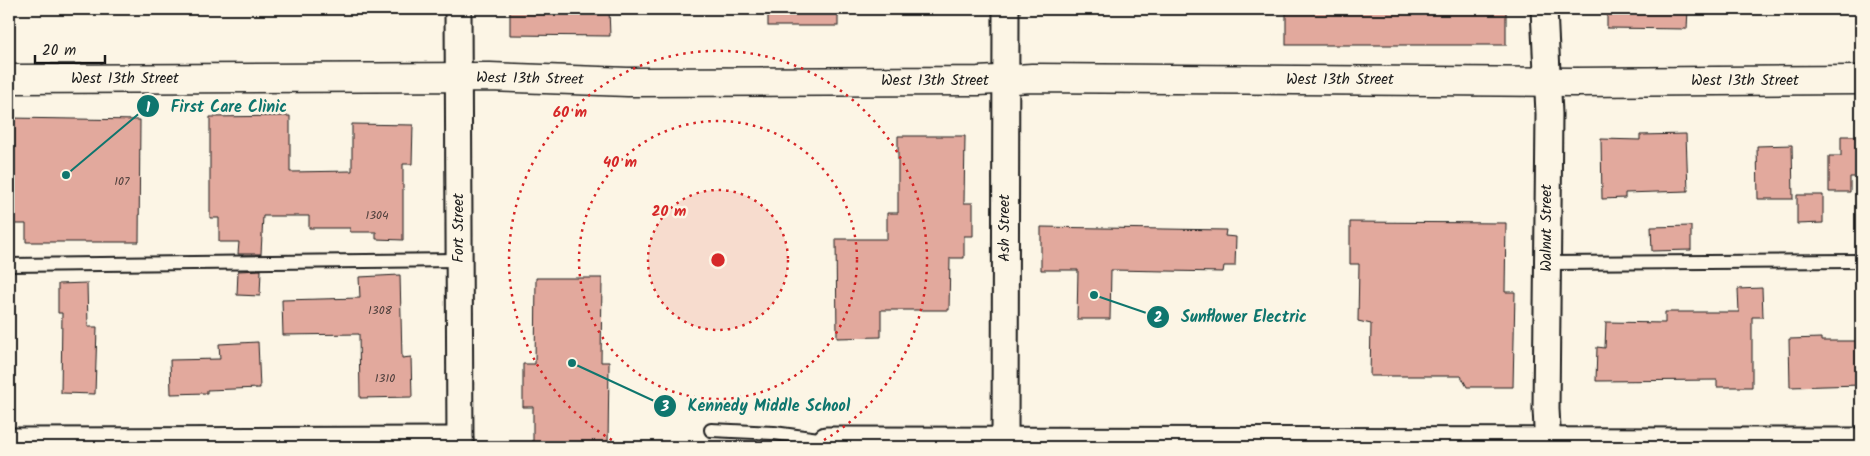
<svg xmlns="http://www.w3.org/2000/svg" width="1870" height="456" font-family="Kalam,sans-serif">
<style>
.building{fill:#e2a99d;stroke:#1c1c1c}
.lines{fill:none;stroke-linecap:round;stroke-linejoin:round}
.lane-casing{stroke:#1c1c1c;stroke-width:16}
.street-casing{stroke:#1c1c1c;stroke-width:29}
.secondary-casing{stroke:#1c1c1c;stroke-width:31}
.lane{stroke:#fcf5e5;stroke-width:12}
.street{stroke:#fcf5e5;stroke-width:25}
.secondary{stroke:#fcf5e5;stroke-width:28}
.ring{fill:none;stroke:#d62828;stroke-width:2.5;stroke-dasharray:2.5 5}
.labels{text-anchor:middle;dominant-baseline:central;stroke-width:5;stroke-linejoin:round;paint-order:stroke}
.number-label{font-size:12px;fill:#4e3f3c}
.street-label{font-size:15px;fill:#1c1c1c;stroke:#fcf5e5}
.centre{fill:#d62828;stroke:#fcf5e5;stroke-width:2.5}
.ring-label{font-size:15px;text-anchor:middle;font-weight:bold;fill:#d62828;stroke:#fcf5e5;stroke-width:5;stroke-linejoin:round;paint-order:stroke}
.leader{fill:none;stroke:#0f766e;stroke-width:2}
.callout-dot{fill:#0f766e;stroke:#fcf5e5;stroke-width:2}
.mark-label{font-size:15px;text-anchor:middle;font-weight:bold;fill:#fff}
.callout-label{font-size:16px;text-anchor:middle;font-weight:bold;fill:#0f766e;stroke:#fcf5e5;stroke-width:5;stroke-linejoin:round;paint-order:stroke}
</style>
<rect width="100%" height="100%" fill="#fcf5e5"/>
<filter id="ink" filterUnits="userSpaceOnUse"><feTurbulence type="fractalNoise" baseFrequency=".02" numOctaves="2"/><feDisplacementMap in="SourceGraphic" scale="10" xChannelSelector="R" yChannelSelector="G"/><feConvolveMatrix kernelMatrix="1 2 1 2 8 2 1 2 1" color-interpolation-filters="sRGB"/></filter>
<g filter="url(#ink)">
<g class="building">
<path d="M 510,9 L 609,9 L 610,36 L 510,35 Z"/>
<rect x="768" y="9" width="70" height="17"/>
<rect x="1286" y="9" width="220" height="36"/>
<path d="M 1607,9 L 1688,9 L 1687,29 L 1607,28 Z"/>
<path d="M 290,116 L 290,172 L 352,171 L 352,124 L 413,125 L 412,164 L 403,164 L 403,240 L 376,239 L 376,232 L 350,232 L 350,228 L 309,228 L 309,216 L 263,216 L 261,254 L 238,254 L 239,242 L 219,242 L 219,218 L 210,218 L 210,117 Z"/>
<path d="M 9,118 L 140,120 L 139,242 L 26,242 L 26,224 L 9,224 Z"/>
<path d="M 1686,134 L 1688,191 L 1625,193 L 1625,198 L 1602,199 L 1601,139 L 1640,140 L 1640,135 Z"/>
<path d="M 898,136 L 965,136 L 964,203 L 973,203 L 973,236 L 964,236 L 964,258 L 950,258 L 949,310 L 881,310 L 881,337 L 837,338 L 836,239 L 887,239 L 887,213 L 898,213 Z"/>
<path d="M 1841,136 L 1861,136 L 1861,177 L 1850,177 L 1850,192 L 1829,192 L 1829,156 L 1841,156 Z"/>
<path d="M 1792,145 L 1793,199 L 1758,199 L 1757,146 Z"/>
<path d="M 1797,195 L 1823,195 L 1823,223 L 1797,224 Z"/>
<path d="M 1350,222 L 1506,223 L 1505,292 L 1515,292 L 1513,387 L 1467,387 L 1461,376 L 1370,376 L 1371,324 L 1358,321 L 1359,264 L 1350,264 Z"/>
<path d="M 1691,226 L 1691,250 L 1652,251 L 1651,227 Z"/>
<path d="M 1041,227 L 1226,230 L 1225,236 L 1236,237 L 1235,266 L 1224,266 L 1223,272 L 1111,270 L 1110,319 L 1077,319 L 1078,270 L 1041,270 Z"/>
<path d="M 261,270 L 260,296 L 237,295 L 238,271 Z"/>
<path d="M 400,275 L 402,358 L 411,357 L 412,397 L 360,398 L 359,334 L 283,335 L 282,300 L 360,298 L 359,277 Z"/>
<path d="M 536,278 L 602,278 L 601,362 L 609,362 L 608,447 L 533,447 L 533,407 L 523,407 L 523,364 L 535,364 Z"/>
<path d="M 87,283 L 88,327 L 97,327 L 95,394 L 61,393 L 62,313 L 58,313 L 58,284 Z"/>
<path d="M 1762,288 L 1763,317 L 1752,317 L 1752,387 L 1717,387 L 1717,380 L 1596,381 L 1597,347 L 1605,348 L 1606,322 L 1665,323 L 1665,312 L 1739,312 L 1738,289 Z"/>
<path d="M 1821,338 L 1821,341 L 1861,341 L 1861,385 L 1790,387 L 1789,339 Z"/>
<path d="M 258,342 L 260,388 L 207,390 L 207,393 L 171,394 L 170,360 L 220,359 L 219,344 Z"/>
</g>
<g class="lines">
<defs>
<g id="lane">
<path d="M 1547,263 L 1861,261"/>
<path d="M 9,265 L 459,260"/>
<path d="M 711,430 L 774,433 L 826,440"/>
</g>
<g id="street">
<path d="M 458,9 L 460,447"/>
<path d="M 1544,9 L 1549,114 L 1546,409 L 1548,447"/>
<path d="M 826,440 L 1861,441"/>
<path d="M 9,441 L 460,440"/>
<path d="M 1005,447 L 1006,9"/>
</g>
<path id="secondary" d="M 9,79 L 490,77 L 628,82 L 978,81 L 1032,78 L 1575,82 L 1861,80"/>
</defs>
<use href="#lane" class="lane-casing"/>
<use href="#street" class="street-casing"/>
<use href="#secondary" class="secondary-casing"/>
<use href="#lane" class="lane"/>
<use href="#street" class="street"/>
<use href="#secondary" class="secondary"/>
</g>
</g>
<circle cx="718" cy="260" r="70" fill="#d62828" fill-opacity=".12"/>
<g class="ring">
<circle cx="718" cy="260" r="70"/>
<circle cx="718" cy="260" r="139"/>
<path d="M625 447A209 209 0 1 1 811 447"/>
</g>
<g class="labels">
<g class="number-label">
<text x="122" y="181">107</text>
<text x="377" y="215">1304</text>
<text x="380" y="310">1308</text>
<text x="385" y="378">1310</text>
</g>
<g class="street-label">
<text x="125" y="79">West 13th Street</text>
<text transform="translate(530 79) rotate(1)">West 13th Street</text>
<text x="1340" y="80">West 13th Street</text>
<text x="935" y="81">West 13th Street</text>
<text x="1745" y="81">West 13th Street</text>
<text transform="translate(459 228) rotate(-90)">Fort Street</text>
<text transform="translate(1005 228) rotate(-90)">Ash Street</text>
<text transform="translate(1547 228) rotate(-90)">Walnut Street</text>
</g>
</g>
<circle cx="718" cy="260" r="8" class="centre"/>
<g class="ring-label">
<text x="570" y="117">60 m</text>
<text x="620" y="167">40 m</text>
<text x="669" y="216">20 m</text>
</g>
<path class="leader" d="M66 175L148 106M1094 295L1158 317M572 363L665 406"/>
<g class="callout-dot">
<circle cx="66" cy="175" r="5"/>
<circle cx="1094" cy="295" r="5"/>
<circle cx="572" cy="363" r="5"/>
<circle cx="148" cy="106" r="12"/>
<circle cx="1158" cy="317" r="12"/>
<circle cx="665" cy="406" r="12"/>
</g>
<g class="mark-label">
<text x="148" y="112">1</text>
<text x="1158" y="322">2</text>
<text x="665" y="411">3</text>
</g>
<g class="callout-label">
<text x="229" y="112">First Care Clinic</text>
<text x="1244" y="322">Sunflower Electric</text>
<text x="769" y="411">Kennedy Middle School</text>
</g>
<rect width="1870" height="456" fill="none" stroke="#fcf5e5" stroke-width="30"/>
<rect x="15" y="15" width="1840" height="426" fill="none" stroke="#1c1c1c" stroke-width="2" filter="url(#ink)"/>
<path d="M35 55v8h70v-8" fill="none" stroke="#1c1c1c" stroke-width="2.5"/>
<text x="42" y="55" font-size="15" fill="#1c1c1c" stroke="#fcf5e5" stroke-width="4" paint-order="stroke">20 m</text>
</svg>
